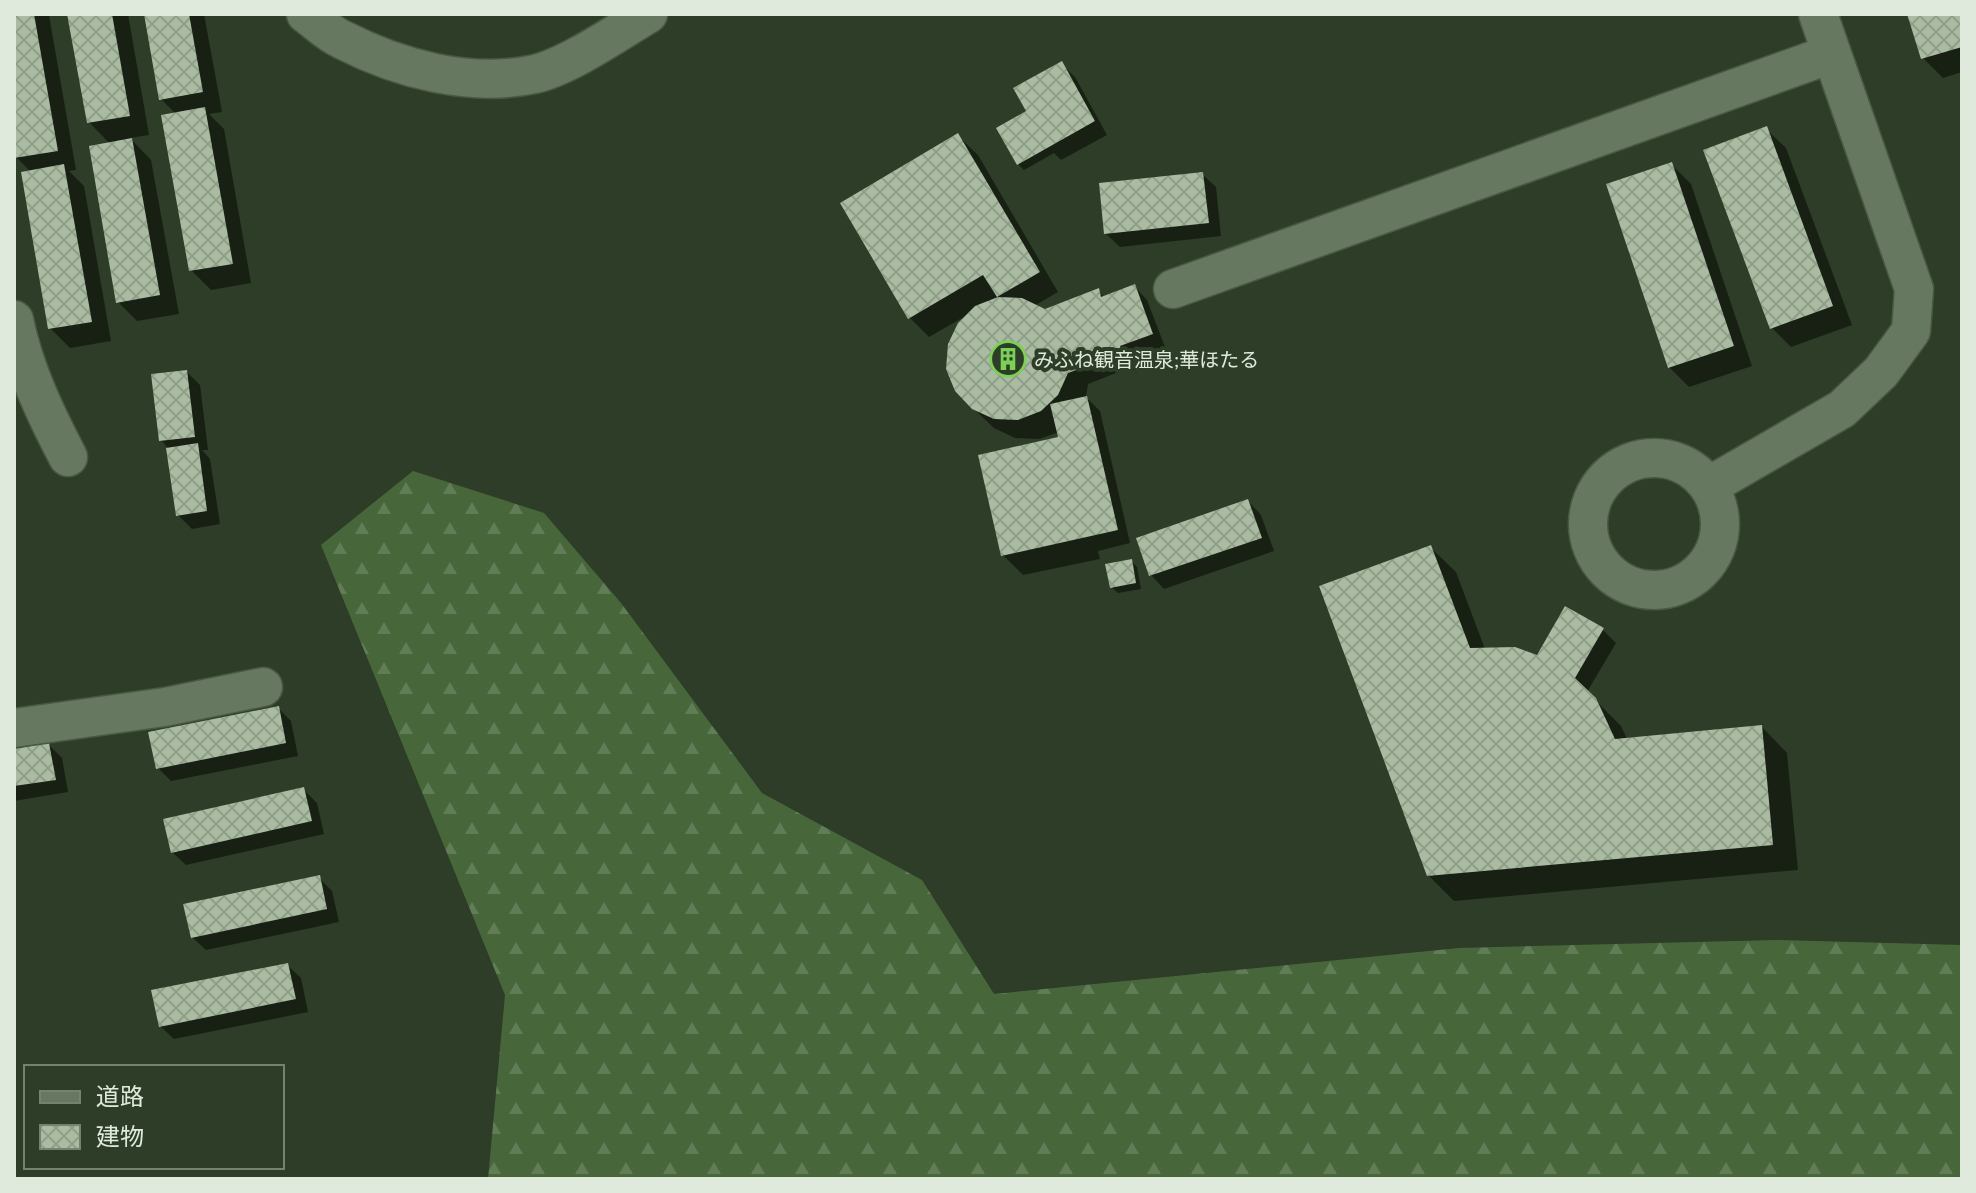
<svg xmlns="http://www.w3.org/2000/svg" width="1976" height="1193" font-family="Lato,'Noto Sans JP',sans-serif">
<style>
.forest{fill:url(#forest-firs)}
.shadow{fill:#0007}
.building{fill:url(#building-cross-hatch)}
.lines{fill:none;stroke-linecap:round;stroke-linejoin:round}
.minor-casing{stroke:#4a5744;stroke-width:41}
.minor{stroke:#66785f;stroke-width:38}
.labels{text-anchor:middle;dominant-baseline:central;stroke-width:8;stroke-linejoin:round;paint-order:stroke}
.poi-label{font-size:20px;fill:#e0eadc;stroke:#2d3d27;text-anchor:start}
</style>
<defs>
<pattern id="forest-firs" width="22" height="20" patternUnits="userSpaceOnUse" patternTransform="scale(2)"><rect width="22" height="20" fill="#47673b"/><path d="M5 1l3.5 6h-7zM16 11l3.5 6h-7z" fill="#617d57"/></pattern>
<pattern id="building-cross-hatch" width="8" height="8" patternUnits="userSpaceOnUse" patternTransform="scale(2)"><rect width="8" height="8" fill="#a9bca1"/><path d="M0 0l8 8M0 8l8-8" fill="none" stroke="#909e89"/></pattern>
</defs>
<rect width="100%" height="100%" fill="#2d3d27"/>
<path class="forest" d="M 413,471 L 544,513 L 621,603 L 762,793 L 922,880 L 994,994 L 1459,948 L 1777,940 L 1962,945 L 1962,1179 L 488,1179 L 505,995 L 321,545 Z"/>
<g class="shadow">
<path d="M 14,14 L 49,15 L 76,170 L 69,171 L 84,186 L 111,341 L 70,348 L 50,328 L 31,172 L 16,157 L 14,146 Z"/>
<path d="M 70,14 L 128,14 L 149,135 L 130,138 L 151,160 L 179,314 L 137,321 L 118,302 L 110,144 L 89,122 Z"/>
<path d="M 146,14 L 204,14 L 222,112 L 209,114 L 224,129 L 251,283 L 211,290 L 191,270 L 176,114 L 161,99 Z"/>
<path d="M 1909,14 L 1962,14 L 1962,72 L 1943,78 L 1923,58 Z"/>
<path d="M 1061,64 L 1075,77 L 1107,135 L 1061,160 L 1054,153 L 1024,170 L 1018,164 L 1028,112 Z"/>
<path d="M 1766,129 L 1786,148 L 1852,325 L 1791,347 L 1771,327 Z"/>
<path d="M 958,136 L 978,155 L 1058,292 L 1034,306 L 1044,311 L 1098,291 L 1105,298 L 1134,286 L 1147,300 L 1165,347 L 1132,359 L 1134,366 L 1088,384 L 1086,397 L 1100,411 L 1130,543 L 1098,551 L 1100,559 L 1023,575 L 1003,555 L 1061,444 L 1059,432 L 1039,439 L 1015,438 L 994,428 L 973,408 L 950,345 L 962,318 L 929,337 L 910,318 Z"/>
<path d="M 1671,164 L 1691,184 L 1752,366 L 1689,387 L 1669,367 Z"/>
<path d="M 1202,174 L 1216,187 L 1221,236 L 1120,247 L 1106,234 Z"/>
<path d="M 187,372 L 200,385 L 208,450 L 202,450 L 210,459 L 220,524 L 192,529 L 178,515 L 168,448 L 161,440 Z"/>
<path d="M 1248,501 L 1261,515 L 1274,551 L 1164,589 L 1151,575 Z"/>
<path d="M 1430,547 L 1456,572 L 1485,649 L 1538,658 L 1603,630 L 1616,643 L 1587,692 L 1621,726 L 1627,739 L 1762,727 L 1787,753 L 1798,870 L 1454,901 L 1428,875 Z"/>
<path d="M 1131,561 L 1137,567 L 1141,589 L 1118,593 L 1111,587 Z"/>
<path d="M 278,708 L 291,721 L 298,756 L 171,781 L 158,768 Z"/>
<path d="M 49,745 L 62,758 L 68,792 L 14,801 L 14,751 Z"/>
<path d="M 304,790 L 317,803 L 324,834 L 186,865 L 172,852 Z"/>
<path d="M 319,878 L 332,891 L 339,922 L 206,950 L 192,937 Z"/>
<path d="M 287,965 L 301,978 L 308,1012 L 174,1039 L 160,1026 Z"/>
</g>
<g class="building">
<path d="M 14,14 L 34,14 L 58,151 L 14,158 Z"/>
<path d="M 67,14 L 112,14 L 130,116 L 87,123 Z"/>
<path d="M 144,14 L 189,14 L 203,92 L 159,100 Z"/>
<path d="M 1907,14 L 1962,14 L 1962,47 L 1921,59 Z"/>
<path d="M 1062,61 L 1095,121 L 1017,165 L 996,128 L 1026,111 L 1013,88 Z"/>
<path d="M 205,107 L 233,264 L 189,271 L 161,115 Z"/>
<path d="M 1767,126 L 1833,306 L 1770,329 L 1703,150 Z"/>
<path d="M 958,133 L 1040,272 L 997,297 L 983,275 L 908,319 L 840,203 Z"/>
<path d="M 132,138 L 160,295 L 116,303 L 89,146 Z"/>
<path d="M 1672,162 L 1734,346 L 1668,368 L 1606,184 Z"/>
<path d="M 64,164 L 92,322 L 48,329 L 21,172 Z"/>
<path d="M 1203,172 L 1209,223 L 1104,234 L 1099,183 Z"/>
<path d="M 1135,284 L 1153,334 L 1120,346 L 1123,353 L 1068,373 L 1058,395 L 1041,411 L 1018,420 L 994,419 L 972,409 L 955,391 L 946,369 L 948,344 L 958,323 L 975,306 L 998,297 L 1022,298 L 1045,309 L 1099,288 L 1101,297 Z"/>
<path d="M 187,370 L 195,437 L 159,441 L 151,374 Z"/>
<path d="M 1087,396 L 1118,530 L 1001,556 L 978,455 L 1058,437 L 1050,404 Z"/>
<path d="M 198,443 L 207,511 L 176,516 L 166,448 Z"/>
<path d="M 1248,499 L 1262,538 L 1149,576 L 1136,538 Z"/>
<path d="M 1431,545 L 1470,648 L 1515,647 L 1537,655 L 1565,606 L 1604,628 L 1575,678 L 1596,698 L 1615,739 L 1762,725 L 1773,845 L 1427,876 L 1319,586 Z"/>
<path d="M 1132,559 L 1136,583 L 1110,588 L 1105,564 Z"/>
<path d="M 279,706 L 286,743 L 156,769 L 148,732 Z"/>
<path d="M 49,743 L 56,780 L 14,786 L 14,749 Z"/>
<path d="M 304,787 L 312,821 L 171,853 L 163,819 Z"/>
<path d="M 320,875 L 327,909 L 191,938 L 183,904 Z"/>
<path d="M 288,963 L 296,999 L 159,1027 L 151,990 Z"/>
</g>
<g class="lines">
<defs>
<g id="minor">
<path d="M 306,14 C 317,22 328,33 341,39 C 399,69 470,88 535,74 C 569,66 618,32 648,14"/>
<path d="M 1173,289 L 1831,54"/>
<path d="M 14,320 C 24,369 45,413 68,457"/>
<circle cx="1654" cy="524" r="66"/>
<path d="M 1709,486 L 1842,409 L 1881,372 L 1911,331 L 1914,289 L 1818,14"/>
<path d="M 14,728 L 165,707 L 263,687"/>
</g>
</defs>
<use href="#minor" class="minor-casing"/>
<use href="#minor" class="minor"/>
</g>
<defs>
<symbol id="building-ring" viewBox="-11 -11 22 22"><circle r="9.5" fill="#2d3d27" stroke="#7bd155" stroke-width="1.5"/><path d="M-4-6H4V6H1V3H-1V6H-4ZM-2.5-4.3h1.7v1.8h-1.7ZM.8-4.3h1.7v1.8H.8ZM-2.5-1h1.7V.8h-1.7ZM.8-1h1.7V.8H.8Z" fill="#7bd155"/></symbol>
</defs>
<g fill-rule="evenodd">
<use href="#building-ring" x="988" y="339" width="40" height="40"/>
</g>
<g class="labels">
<g class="poi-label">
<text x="1034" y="359">みふね観音温泉;華ほたる</text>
</g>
</g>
<rect width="1976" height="1193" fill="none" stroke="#e0eadc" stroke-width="32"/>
<rect x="24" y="1065" width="260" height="104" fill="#2d3d27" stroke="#75826f" stroke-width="2"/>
<rect x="40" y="1091" width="40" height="12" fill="#66785f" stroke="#75826f" stroke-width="2"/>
<text x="96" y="1105" font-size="24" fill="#e0eadc">道路</text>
<rect x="40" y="1125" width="40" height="24" fill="url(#building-cross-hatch)" stroke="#75826f" stroke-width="2"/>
<text x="96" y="1145" font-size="24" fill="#e0eadc">建物</text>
</svg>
